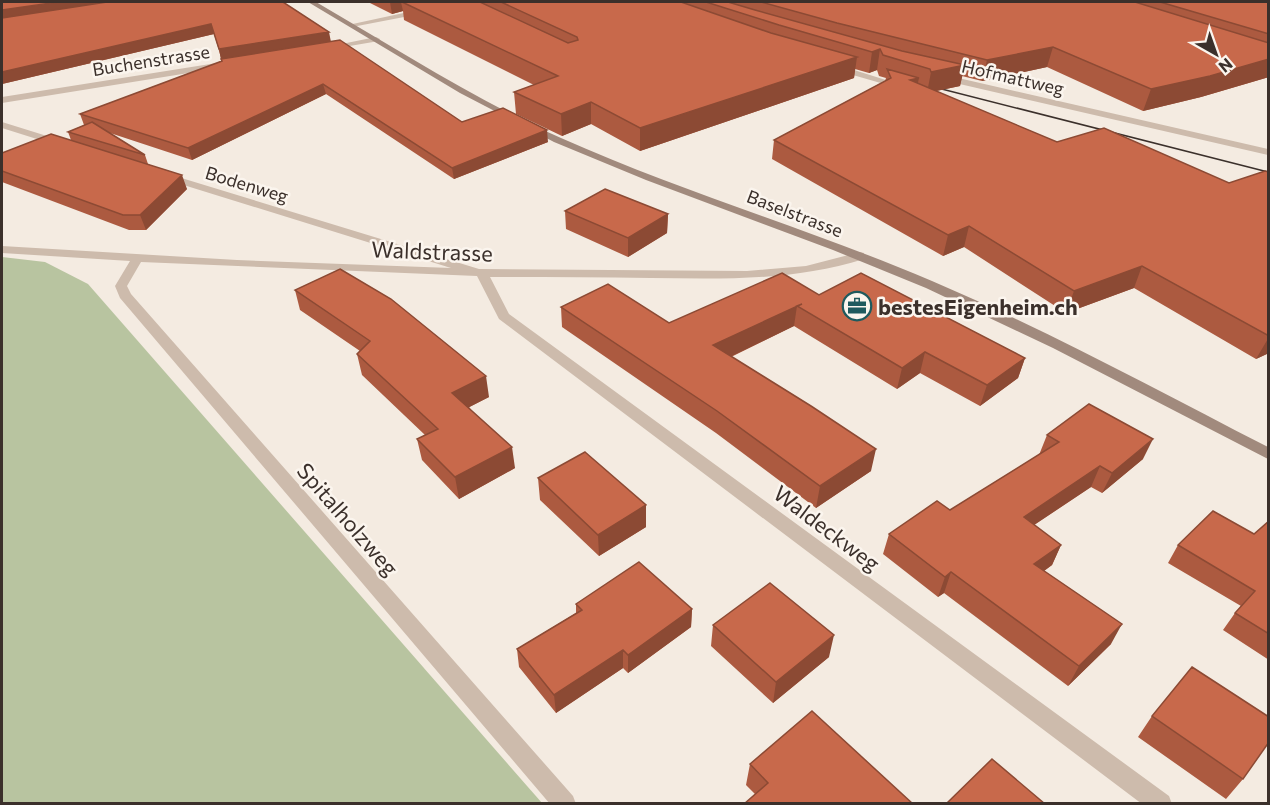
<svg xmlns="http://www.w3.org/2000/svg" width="1270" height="805" viewBox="0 0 1270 805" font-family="Commissioner,sans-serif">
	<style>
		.green { fill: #b8c4a0 }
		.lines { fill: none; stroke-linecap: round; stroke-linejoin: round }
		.street { fill: #cdbbac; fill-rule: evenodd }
		.secondary { fill: #a18a7d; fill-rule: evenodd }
		.tram { stroke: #3b302b; stroke-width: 1.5 }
		.wall { fill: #ac5a40 }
		.shaded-wall { fill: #8c4a34 }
		.building { fill: #c8694b; stroke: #8c4a34; stroke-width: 1.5 }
		.labels { text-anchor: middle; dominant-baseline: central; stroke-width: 5; stroke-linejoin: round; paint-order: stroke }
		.far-street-label { font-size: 18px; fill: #3b302b; stroke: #fbf5ee }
		.street-label { font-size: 22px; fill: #3b302b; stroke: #fbf5ee }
		.poi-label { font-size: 22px; font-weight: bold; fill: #3b302b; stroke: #fbf5ee; text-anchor: start }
	</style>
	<rect width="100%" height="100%" fill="#f4ebe1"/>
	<path class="green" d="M2 257 45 262 88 284 542 803H2Z"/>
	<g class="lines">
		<path class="street" d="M422 9 425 13 352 27 348 25Z
			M376 37 380 39 379 41 326 50 322 48Z
			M223 62 227 65 226 67 2 103V97Z
			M832 65H838L905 86 898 88 832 69Z
			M941 74 1268 149V155L938 79 937 77Z
			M2 122 63 141 64 143 59 146 2 128Z
			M165 173 479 269 747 271 806 266 860 252 864 253V259C794 281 724 279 651 278 597 277 543 277 490 277L509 314 1169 796 1172 804H1142L499 319 477 276 141 262 127 286 131 294 573 796 576 804H550L120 298 115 286 130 261 2 253V246L237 260 451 268 161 178V174Z"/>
		<path class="secondary" d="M308 2H316C397 49 476 100 561 138 682 192 810 229 932 281 1047 330 1157 390 1268 447V459L1053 348 926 288 833 250 646 180 554 142 460 93Z"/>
		<path class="tram" d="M926 85 1268 172"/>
	</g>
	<path class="wall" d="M2 2 331 41 462 122 548 142 454 179 326 94 192 160 110 133 145 155 148 164 187 189 146 230H129L2 182V153L71 140 68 132 84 125 80 114 222 61 214 34 2 84Z
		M368 2H1269V77L1201 97 1143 111 1047 67 982 81 962 76 960 86 936 91 1057 142 1229 183 1269 172V353L1256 359 1134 288 1066 313 964 247 943 256 772 159 774 140 885 81 886 78 879 76 877 70 869 73 855 69 854 78 640 151 591 124 562 136 516 114 514 92 534 85 404 20 403 11 392 14Z
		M565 211 668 214 667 233 628 257 566 229Z
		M295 290 489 397 469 407 515 468 459 499 422 460 417 439 425 435 362 375 357 354 360 351 300 310Z
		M819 295 1025 358 1018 378 980 406 920 373 897 389 794 326 731 357 871 471 816 508 716 433 562 327 561 307 669 323Z
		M1047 435 1143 459 1102 493 1091 487 1034 525 1061 545 1052 565 1044 571 1111 644 1068 686 944 593 938 597 883 554 889 534 950 510 1039 455Z
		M538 478 646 505V527L599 556 540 500Z
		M1269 521V660L1223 630 1235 613 1241 606 1168 563 1178 545 1254 534Z
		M576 604 692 609 691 627 628 673 623 668 556 713 519 667 517 649 576 613Z
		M713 625 829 657 773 703 711 646Z
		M1152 716 1243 779 1226 799 1138 737Z
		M750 764 913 804 755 794 746 785Z"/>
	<path class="shaded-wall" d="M58 2H125L2 20V10Z
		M390 2H401L403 11 392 14Z
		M211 24 214 34 2 84V72Z
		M329 32 331 42 221 60 219 49Z
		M1053 47 1047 67 982 81 987 60Z
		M880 49 877 70 869 73 872 52Z
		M857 57 854 78 640 151V128Z
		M1269 59V77L1201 97 1143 111 1151 89Z
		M965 65 960 86 927 93 931 72Z
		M919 78 915 96 910 80Z
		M323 84 326 94 192 160 188 148Z
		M591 102V124L562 136 561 114Z
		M547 130 548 142 454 179 452 168Z
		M182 175 187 189 146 230 140 215Z
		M668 214 667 233 628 257V238Z
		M969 226 964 247 943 256 948 235Z
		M1142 266 1134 288 1066 313 1074 291Z
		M802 304 797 306 794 326 711 366 713 345Z
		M1269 337V353L1256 359Z
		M925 352 920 373 897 389 902 368Z
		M1025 358 1018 378 980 406 987 385Z
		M486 376 489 397 456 414 452 393Z
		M1153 439 1143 459 1102 493 1112 473Z
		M512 447 515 468 459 499 455 477Z
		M876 449 871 471 816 508 820 486Z
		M1100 466 1091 487 1016 537 1024 517Z
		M646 505V527L599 556 598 535Z
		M1061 545 1052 565 1026 584 1034 564Z
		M951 572 944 593 938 597 945 577Z
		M692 609 691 627 628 673V655Z
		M1122 624 1111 644 1068 686 1079 666Z
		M834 635 829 657 773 703 776 682Z
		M623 650V668L556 713 554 695Z"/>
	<path class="building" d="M2 2H58L2 10Z
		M107 2H283L329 32 219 49 211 24 2 72V18Z
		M402 2H480L568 43 578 40 577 37 501 2H681L771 33 857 57 640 128 591 102 561 114 514 92 558 76Z
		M706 2H728L755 10 902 51 965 65 931 72 930 69 883 55 880 49 872 52 779 25Z
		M761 2H1135L1269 43V59L1210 76 1151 89 1053 47 987 60 837 23Z
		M1160 2H1269V34Z
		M340 40 462 122 503 108 547 130 452 168 323 84 188 148 80 114 222 61 221 59Z
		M887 69 919 78 910 80 1057 142 1104 128 1229 183 1265 171 1269 172V336L1142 266 1074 291 969 226 948 235 774 140 891 78Z
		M92 122 145 155 68 132Z
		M51 134 182 175 140 215H123L2 171V153Z
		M605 189 668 214 628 238 565 211Z
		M340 269 391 299 486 376 452 393 512 447 455 477 417 439 438 429 357 354 370 341 295 290Z
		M782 273 819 295 861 273 1025 358 987 385 925 352 902 368 797 306 802 304 713 345 811 406 876 449 820 486 717 411 561 307 608 284 669 323Z
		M1089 404 1153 439 1112 473 1100 466 1024 517 1061 545 1034 564 1122 624 1079 666 951 572 945 577 889 534 937 501 950 510 1059 442 1047 435Z
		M585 452 646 505 598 535 538 478Z
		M1213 511 1254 534 1269 521V634L1235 613 1255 591 1178 545Z
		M639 562 692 609 628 655 623 650 554 695 517 649 582 610 576 604Z
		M770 583 834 635 776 682 713 625Z
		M1192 667 1269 717V742L1243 779 1152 716Z
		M812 711 913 804H744L768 783 750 764Z
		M992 759 1045 804H946Z"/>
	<defs>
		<g id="office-ring" transform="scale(1.5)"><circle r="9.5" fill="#fbf5ee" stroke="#1f5a5e" stroke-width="1.5"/><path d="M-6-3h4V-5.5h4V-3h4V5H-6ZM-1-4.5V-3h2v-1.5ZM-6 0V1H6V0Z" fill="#1f5a5e"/></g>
	</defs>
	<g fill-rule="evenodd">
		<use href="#office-ring" x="857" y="306"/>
	</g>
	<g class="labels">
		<g class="far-street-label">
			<text transform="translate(151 60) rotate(-9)">Buchenstrasse</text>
			<text transform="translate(1013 77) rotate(13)">Hofmattweg</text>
			<text transform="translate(247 184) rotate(17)">Bodenweg</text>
			<text transform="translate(795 213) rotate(21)">Baselstrasse</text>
		</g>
		<g class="street-label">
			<text transform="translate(432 251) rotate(2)">Waldstrasse</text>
			<text transform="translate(348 519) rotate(49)">Spitalholzweg</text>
			<text transform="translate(827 528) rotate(37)">Waldeckweg</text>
		</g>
		<g class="poi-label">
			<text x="878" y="306">bestesEigenheim.ch</text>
		</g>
	</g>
	<rect width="1270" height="805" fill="none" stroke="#3b302b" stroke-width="6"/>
	<g transform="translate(1216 54) rotate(140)" stroke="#fbf5ee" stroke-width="4.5" paint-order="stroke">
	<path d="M0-4.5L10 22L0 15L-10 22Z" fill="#3b302b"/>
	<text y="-9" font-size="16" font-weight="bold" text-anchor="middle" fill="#3b302b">N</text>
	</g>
</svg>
